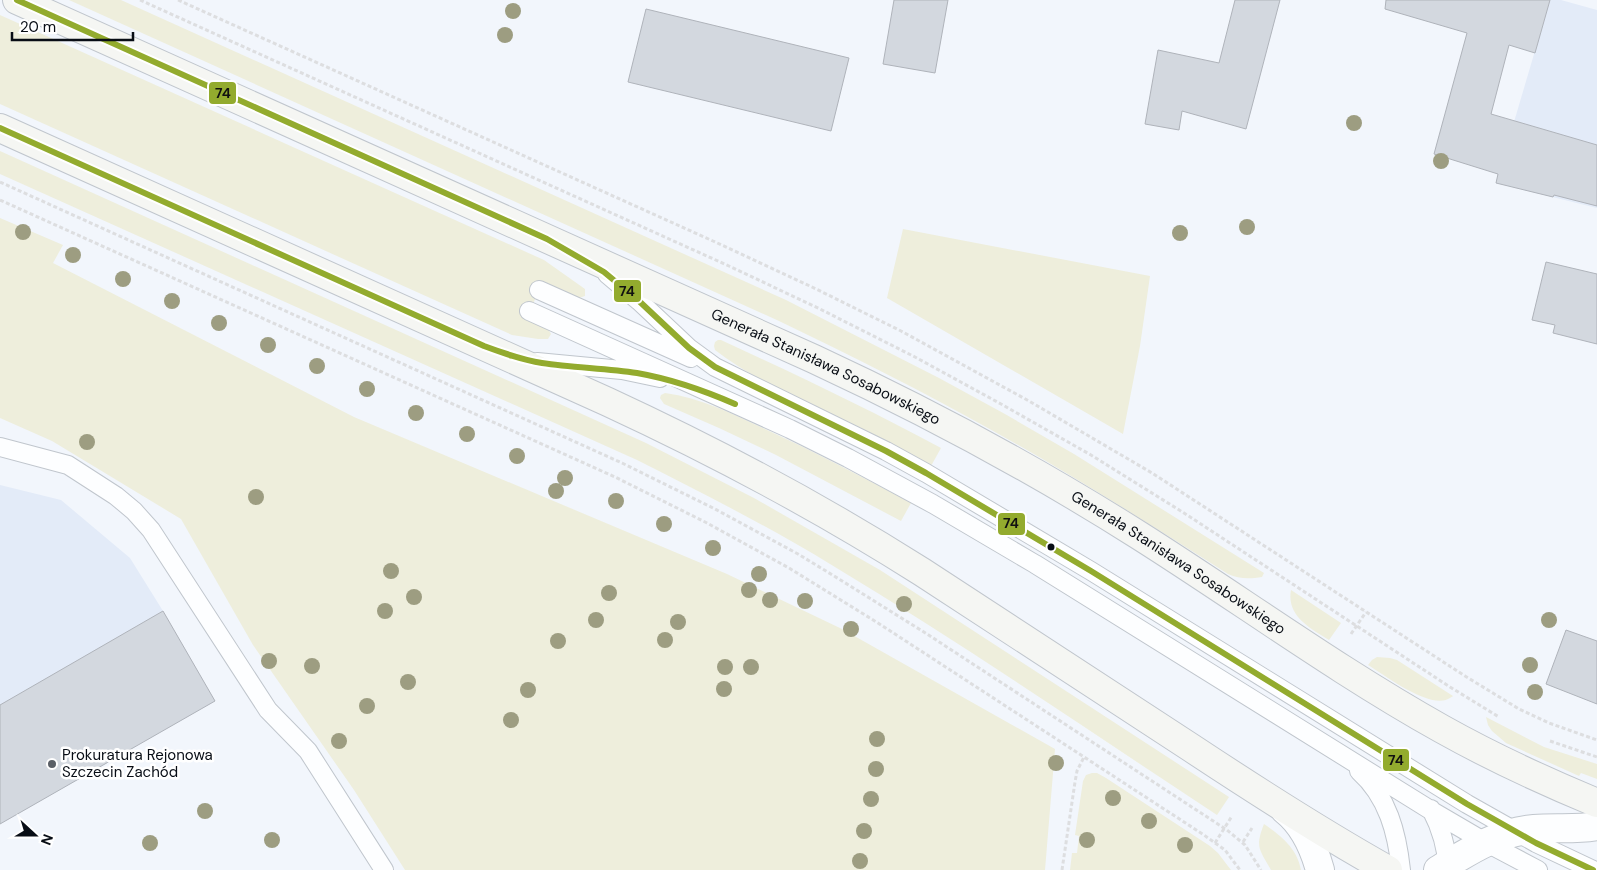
<svg xmlns="http://www.w3.org/2000/svg" width="1597" height="870" viewBox="0 0 1597 870" font-family="'DM Sans',sans-serif">
	<style>
		.built { fill: #e3ebf8 }
		.green { fill: #eeeedc }
		.building { fill: #d3d8df; stroke: #afb3ba }
		.lines { fill: none; stroke-linecap: round; stroke-linejoin: round }
		.service-casing { stroke: #c0c6cd; stroke-width: 20 }
		.tertiary-casing { stroke: #c0c6cd; stroke-width: 30 }
		.secondary-casing { stroke: #c0c6cd; stroke-width: 30 }
		.path { stroke: #dddee0; stroke-width: 3; stroke-dasharray: 4 2.5; stroke-linecap: butt }
		.service { stroke: #fdfeff; stroke-width: 18 }
		.tertiary { stroke: #fdfeff; stroke-width: 28 }
		.secondary { stroke: #f5f6f3; stroke-width: 28 }
		.bus-1-casing { stroke: #fff; stroke-width: 10 }
		.bus-1 { stroke: #93ab2e; stroke-width: 6 }
		.tree { fill: #9d9d81 }
		.bus-dot { fill: #080d15; stroke: #fff; stroke-width: 2 }
		.poi-dot { fill: #5a5f66; stroke: #fff; stroke-width: 2 }
		.labels { text-anchor: middle; dominant-baseline: central; stroke-width: 5; stroke-linejoin: round; paint-order: stroke }
		.street-label { font-size: 15px; fill: #080d15; stroke: #fff }
		.poi-label { font-size: 15px; fill: #080d15; stroke: #fff; text-anchor: start }
		.line-badge { stroke: #fff; stroke-width: 2 }
		.pale-badge-label { font-size: 14px; text-anchor: middle; font-weight: bold; fill: #111 }
	</style>
	<rect width="100%" height="100%" fill="#f2f6fc"/>
	<path class="built" d="M1550 0H1561L1597 10V208L1496 183Z
		M0 485 61 500 130 558 163 611 215 701 0 824Z"/>
	<path class="green" d="M69 0H121L786 300 939 378 1005 414 1074 454 1264 573 1262 577C1249 579 1239 579 1228 574 1151 525 1074 476 995 432 924 392 852 356 779 321Z
		M0 15 544 260 585 289V296L579 298 543 282 526 319 548 329 551 334 548 339H538L512 335 0 104Z
		M0 151 646 443 754 498 880 570 1229 797 1217 815C1089 731 962 643 830 564 768 526 702 493 637 460L0 174Z
		M0 218 63 245 53 263 354 417 727 574 842 629 1055 749 1045 870H405L354 790 253 645 181 519 52 441 0 418Z
		M903 229 1150 276 1140 346 1123 434 887 298Z
		M718 340H721C795 374 869 409 941 448L931 466C899 448 866 431 833 415 794 397 748 376 715 350L714 346 715 342Z
		M665 393C701 398 733 414 765 429 815 452 863 477 911 503L901 521 776 455 719 428 664 404 660 398 661 395Z
		M1291 590 1341 623 1329 640C1311 629 1286 616 1291 590Z
		M1377 657 1390 658 1397 660 1453 696C1452 697 1446 700 1446 700 1425 706 1386 676 1368 665L1372 660Z
		M1486 717 1544 747 1597 764V779L1581 773 1579 776 1506 743 1492 731 1488 725Z
		M1092 773H1097L1106 778 1210 846 1218 853 1231 870H1070L1072 853H1077L1079 836 1075 835 1083 781 1086 775Z
		M1264 824C1281 836 1297 848 1301 870H1271C1259 849 1255 847 1264 824Z"/>
	<path class="building" d="M894 0H948L935 73 883 64Z
		M1235 0H1280L1246 129 1182 111 1179 130 1145 124 1158 50 1219 63Z
		M1386 0H1550L1535 53 1509 45 1491 114 1597 145V206L1554 195 1553 197 1496 183 1498 174 1434 154 1467 33 1385 9Z
		M646 9 849 58 831 131 628 82Z
		M1546 262 1597 274V344L1553 333 1555 325 1532 320Z
		M163 611 215 701 0 824V705Z
		M1566 630 1597 641V704L1546 684Z"/>
	<g class="lines">
		<g class="service-casing">
			<path id="service" d="M607 274 639 301 689 348 715 367 886 451 926 473 1091 571 1467 804 1536 843 1593 870
				M539 290 691 358
				M529 311 790 429 848 458 933 504 1035 564 1432 811 1485 842 1538 870
				M537 362 622 370 660 378
				M0 447 68 465 116 496 134 511 151 530 268 710 308 751 384 870
				M1359 771C1388 797 1397 833 1401 870
				M1431 809C1441 828 1447 848 1448 870"/>
		</g>
		<g class="tertiary-casing">
			<path id="tertiary" d="M1285 810C1304 825 1314 848 1320 870
				M1438 870C1469 851 1498 832 1534 829 1555 827 1576 830 1597 826"/>
		</g>
		<g class="secondary-casing">
			<g id="secondary">
				<path id="s1" d="M17 0 814 359C926 411 1036 470 1140 536 1241 600 1338 671 1442 729 1492 757 1544 781 1597 803"/>
				<path d="M0 128 608 402C716 452 821 508 922 572 1011 630 1100 689 1190 747 1255 790 1320 832 1388 870"/>
			</g>
		</g>
		<path class="path" d="M140 0 729 266 820 309 915 357 1001 404 1091 455 1184 513 1450 687 1499 717
			M178 0 713 241 812 287 901 331 1029 401 1152 473 1465 676 1519 709 1549 723 1597 740
			M0 182 622 463 715 509 798 554 839 579 927 634 1227 830 1245 845 1261 870
			M0 200 615 477 707 523 789 568 878 623 1204 835 1225 850 1240 870
			M1351 634 1366 612
			M1550 741 1597 757
			M1243 842 1252 828
			M1215 843 1232 816
			M1062 870 1075 782 1077 771 1084 757"/>
		<use href="#service" class="service"/>
		<use href="#tertiary" class="tertiary"/>
		<use href="#secondary" class="secondary"/>
		<g class="bus-1-casing">
			<path id="bus-1" d="M17 0 547 239 604 272 639 301 689 348 715 367 886 451 926 473 1091 571 1467 804 1536 843 1593 870
				M0 128 484 346C503 353 522 360 542 363 574 368 606 368 637 373 671 379 703 390 735 404"/>
		</g>
		<use href="#bus-1" class="bus-1"/>
	</g>
	<g class="tree">
		<circle cx="513" cy="11" r="8"/>
		<circle cx="505" cy="35" r="8"/>
		<circle cx="1354" cy="123" r="8"/>
		<circle cx="1441" cy="161" r="8"/>
		<circle cx="1247" cy="227" r="8"/>
		<circle cx="23" cy="232" r="8"/>
		<circle cx="1180" cy="233" r="8"/>
		<circle cx="73" cy="255" r="8"/>
		<circle cx="123" cy="279" r="8"/>
		<circle cx="172" cy="301" r="8"/>
		<circle cx="219" cy="323" r="8"/>
		<circle cx="268" cy="345" r="8"/>
		<circle cx="317" cy="366" r="8"/>
		<circle cx="367" cy="389" r="8"/>
		<circle cx="416" cy="413" r="8"/>
		<circle cx="467" cy="434" r="8"/>
		<circle cx="87" cy="442" r="8"/>
		<circle cx="517" cy="456" r="8"/>
		<circle cx="565" cy="478" r="8"/>
		<circle cx="556" cy="491" r="8"/>
		<circle cx="256" cy="497" r="8"/>
		<circle cx="616" cy="501" r="8"/>
		<circle cx="664" cy="524" r="8"/>
		<circle cx="713" cy="548" r="8"/>
		<circle cx="391" cy="571" r="8"/>
		<circle cx="759" cy="574" r="8"/>
		<circle cx="749" cy="590" r="8"/>
		<circle cx="609" cy="593" r="8"/>
		<circle cx="414" cy="597" r="8"/>
		<circle cx="770" cy="600" r="8"/>
		<circle cx="805" cy="601" r="8"/>
		<circle cx="904" cy="604" r="8"/>
		<circle cx="385" cy="611" r="8"/>
		<circle cx="596" cy="620" r="8"/>
		<circle cx="1549" cy="620" r="8"/>
		<circle cx="678" cy="622" r="8"/>
		<circle cx="851" cy="629" r="8"/>
		<circle cx="665" cy="640" r="8"/>
		<circle cx="558" cy="641" r="8"/>
		<circle cx="269" cy="661" r="8"/>
		<circle cx="1530" cy="665" r="8"/>
		<circle cx="312" cy="666" r="8"/>
		<circle cx="725" cy="667" r="8"/>
		<circle cx="751" cy="667" r="8"/>
		<circle cx="408" cy="682" r="8"/>
		<circle cx="724" cy="689" r="8"/>
		<circle cx="528" cy="690" r="8"/>
		<circle cx="1535" cy="692" r="8"/>
		<circle cx="367" cy="706" r="8"/>
		<circle cx="511" cy="720" r="8"/>
		<circle cx="877" cy="739" r="8"/>
		<circle cx="339" cy="741" r="8"/>
		<circle cx="1056" cy="763" r="8"/>
		<circle cx="876" cy="769" r="8"/>
		<circle cx="1113" cy="798" r="8"/>
		<circle cx="871" cy="799" r="8"/>
		<circle cx="205" cy="811" r="8"/>
		<circle cx="1149" cy="821" r="8"/>
		<circle cx="864" cy="831" r="8"/>
		<circle cx="272" cy="840" r="8"/>
		<circle cx="1087" cy="840" r="8"/>
		<circle cx="150" cy="843" r="8"/>
		<circle cx="1185" cy="845" r="8"/>
		<circle cx="860" cy="861" r="8"/>
	</g>
	<circle class="bus-dot" cx="1051" cy="547" r="4.5"/>
	<circle class="poi-dot" cx="52" cy="764" r="5"/>
	<g class="labels">
		<g class="street-label">
			<text stroke="none"><textPath href="#s1" startOffset="888">Generała Stanisława Sosabowskiego</textPath></text>
			<text stroke="none"><textPath href="#s1" startOffset="1292">Generała Stanisława Sosabowskiego</textPath></text>
		</g>
		<g class="poi-label">
			<text x="62" y="755">Prokuratura Rejonowa<tspan x="62" dy="17">Szczecin Zachód</tspan></text>
		</g>
	</g>
	<g class="line-badge">
		<rect x="208" y="81" width="29" height="24" rx="5" fill="#93ab2e"/>
		<rect x="613" y="279" width="29" height="24" rx="5" fill="#93ab2e"/>
		<rect x="997" y="512" width="29" height="24" rx="5" fill="#93ab2e"/>
		<rect x="1382" y="748" width="28" height="24" rx="5" fill="#93ab2e"/>
	</g>
	<g class="pale-badge-label">
		<text x="223" y="98">74</text>
		<text x="627" y="296">74</text>
		<text x="1011" y="528">74</text>
		<text x="1396" y="765">74</text>
	</g>
	<g transform="translate(35 835) rotate(111)" stroke="#ffffff" stroke-width="4" paint-order="stroke">
	<path d="M0-4L9 19L0 12L-9 19Z" fill="#080d15"/>
	<text y="-8" font-size="14" font-weight="bold" text-anchor="middle" fill="#080d15">N</text>
	</g>
	<path d="M12 32v8h121v-8" fill="none" stroke="#080d15" stroke-width="2.5"/>
	<text x="20" y="32" font-size="15" fill="#080d15" stroke="#ffffff" stroke-width="4" paint-order="stroke">20 m</text>
</svg>
